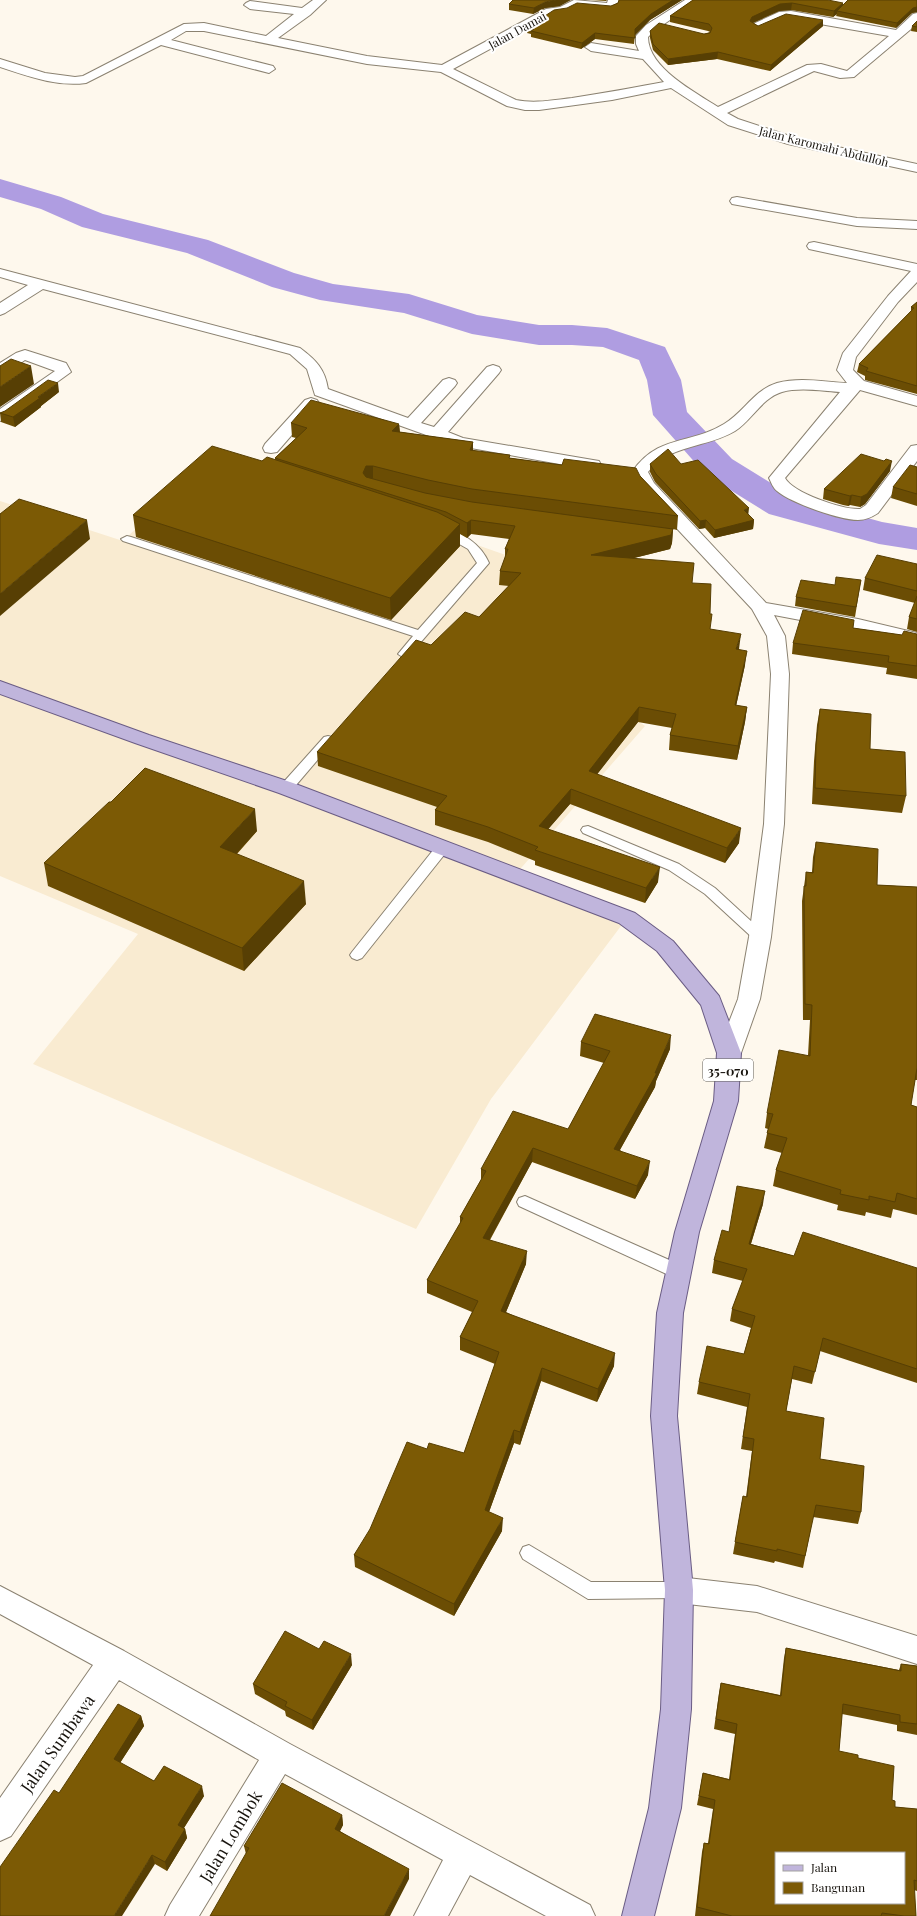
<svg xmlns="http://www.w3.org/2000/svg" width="917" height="1916" viewBox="0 0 917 1916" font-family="'Playfair Display',serif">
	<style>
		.built { fill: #f9ebd1 }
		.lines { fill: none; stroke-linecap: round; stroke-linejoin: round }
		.river { fill: #af9de1; fill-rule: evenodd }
		.service-casing { stroke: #8b8271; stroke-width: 2 }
		.minor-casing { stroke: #8b8271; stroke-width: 2 }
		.primary-casing { stroke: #6a5c84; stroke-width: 2 }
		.service { fill: #fff; fill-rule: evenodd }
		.minor { fill: #fff; fill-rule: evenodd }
		.primary { fill: #c0b5dc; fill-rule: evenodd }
		.wall { fill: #6b4d04 }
		.shaded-wall { fill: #573f04 }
		.building { fill: #7c5a05; stroke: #573f04; fill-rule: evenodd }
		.labels { text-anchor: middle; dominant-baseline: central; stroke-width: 4; stroke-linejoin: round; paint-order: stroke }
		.far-street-label { font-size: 12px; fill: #18140e; stroke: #fff }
		.shield { fill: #fff; stroke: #5d5a56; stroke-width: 1 }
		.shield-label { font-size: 13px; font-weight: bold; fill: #18140e }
		.near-street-label { font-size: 17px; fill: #18140e; stroke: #fff }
	</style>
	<rect width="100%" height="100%" fill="#fef8ed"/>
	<path class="built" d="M214 453 543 568 608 699 645 726 515 875 627 918 491 1099 416 1229 33 1064 138 934 0 876V501L123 541Z"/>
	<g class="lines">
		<path class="river" d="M0 179 61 197 103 214 208 240 294 273 333 284 409 294 477 315 539 325H572L607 328 665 347 681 380 687 412 732 459 795 498 882 522 917 528V550L879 544 769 514 706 475 653 415 647 380 639 360 603 347 572 345H539L472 334 404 313 320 300 272 287 187 253 82 227 41 209 0 197Z"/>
		<g class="service-casing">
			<path id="service" d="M442 527C462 532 481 544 489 563L408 657 404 658 398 654 413 636 123 541 121 539 127 536 131 537 418 630 477 563 468 549 438 532 436 530 438 528Z
				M328 736 332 737 334 740 332 743 291 791H281L280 788 281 785 324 737Z
				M588 826 679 864 715 888 765 934 767 937 765 940 760 942 755 940 705 894 669 870 583 833 581 830 583 827Z
				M443 843 448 844 450 847 448 850 362 958 357 960 352 958 350 955 352 952 438 844Z
				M525 1196 685 1267 687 1272 685 1277 679 1279 673 1277 519 1206 517 1202 519 1198Z
				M529 1545 591 1582H679L685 1584 688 1590 685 1596 679 1598 588 1599 523 1559 520 1553 523 1547Z"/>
		</g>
		<g class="minor-casing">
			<path id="minor" d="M313 0H326L310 15 278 38 367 56 442 65 546 9 560 7 574 0 607 3 608 0H620L616 8 610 11 576 8 567 13 553 15 453 69 516 100C535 104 553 100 572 98 603 93 633 88 664 82L643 59 591 51 585 47 591 43 639 51 636 44V36L646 25 685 0H699L654 31 648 37C648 68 695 92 718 107L807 65 821 64 847 71 889 36 791 19H785L757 31 751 27 753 24 779 12 791 11 896 30 913 14 917 13V24L854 77 840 78 814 71 727 113 738 119 796 138 917 164V172L788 144 728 125 671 88 612 100 539 110H525L507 106 441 72 367 64 204 31H186L171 40 273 66 275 69 269 73 161 45 86 83C56 87 28 76 0 67V59L45 73 75 77 83 76 184 24 204 23 266 36 294 14 250 9 244 5 246 3 250 1 302 8Z
				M737 197 857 218 917 221V229L857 226 732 204 730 201 732 198Z
				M814 242 917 264V282L898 302 856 357 853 370 864 381 917 396V406L860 390 785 478C793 493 843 510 860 509L866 505 911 446 917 445V461L878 513C872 517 866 520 858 520 840 520 791 503 777 491 773 488 771 482 769 478L840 392C822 391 800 387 782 392 762 398 752 420 735 431 707 448 670 444 648 472L654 483 766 603 858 619 917 633V645L858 631 774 615 785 636 789 674 784 824 771 937 760 999 741 1053 737 1059 729 1062 721 1059 717 1053 738 999 749 937 764 824 771 674 767 636 752 609 640 489 632 472C658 434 690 445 724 424 744 412 754 390 777 383 800 377 824 382 847 383L837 370 843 353 888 296 911 271 809 249 807 246 809 243Z
				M0 269 300 348C316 360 325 369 328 389L408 418 443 380 449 378 455 380 457 383 455 386 421 423 434 427 487 367 493 365 499 367 501 370 499 373 448 432 463 438 593 460 599 461 601 465 599 469 593 470 454 445 315 395 307 369 290 354 43 289 5 313 0 315V303L28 285 0 277Z
				M25 350 66 363 71 372 6 419 0 421V409L55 371 25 360 6 373 0 375V363L16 353Z
				M311 398 317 400 319 403 317 406 277 452 271 453 265 452 263 448 265 444 305 400Z
				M679 1577 757 1586 917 1636V1664L757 1612 679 1603 669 1599 665 1590 669 1581Z
				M0 1586 124 1651 290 1744 590 1905 595 1916H546L470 1875 448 1916H414L443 1860 285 1774 199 1916H165L170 1905 259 1760 119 1680 11 1836 0 1841V1798L93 1665 0 1614Z"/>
		</g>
		<g class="primary-casing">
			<path id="primary" d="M0 681 149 735 293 783 635 913 673 941 719 996 741 1053 738 1101 699 1232 683 1313 677 1416 693 1590 691 1709 681 1808 654 1916H622L649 1808 661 1709 665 1590 651 1416 657 1313 675 1232 714 1101 717 1053 701 1005 657 951 619 923 279 793 135 743 0 694Z"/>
		</g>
		<use href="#service" class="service"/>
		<use href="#minor" class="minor"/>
		<use href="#primary" class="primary"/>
	</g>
	<path class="wall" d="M591 0H607L606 1Z
		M619 0H682L650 20 635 35 634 44 595 39 581 49 531 37V34L527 33 528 27 611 6 618 3Z
		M693 0 843 3V5L917 0V12L912 13 896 28 836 16 837 14 833 17 791 10 779 11 753 23 758 26H823L770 71 717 59 668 65 653 50 650 38V31L704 34 710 32 708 31 670 22V16Z
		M509 4 560 6 545 8 533 14 509 10Z
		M917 21V32L911 31 912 26Z
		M917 302V394L865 380V376L857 372 859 364 911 311V307Z
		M59 392 41 406V407L15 427 1 422 0 413Z
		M291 423 399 424 400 432 473 442V451L510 458 640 476 678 516 677 530 673 529 672 543 670 549 634 558 692 583 710 614V629L739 649 745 665 736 706 747 707 745 722 737 760 669 750 670 735 672 728 638 722 597 774 739 843 725 863 570 804 548 829 658 882 645 903 535 865V861L488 842 435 825V810L437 807 318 766 317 752 431 645 479 617 509 586 499 585 500 571 505 558V549L509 539 471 534 467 538 460 534V546L391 620 136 537 133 515 275 460V458L296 438 292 437Z
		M650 464H681L754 520 753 529 714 538 705 528 699 529 655 482 650 472Z
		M917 467V506L891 498 893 487Z
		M890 471 865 504 860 507 850 505 848 506 843 505 823 499 824 489Z
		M917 564V632L907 629 909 617 915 603 863 590 865 578Z
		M861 580 855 617 795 606 796 597 835 585Z
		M853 628 902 635 917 634V679L886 674 887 668 792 654 793 643Z
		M820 709 870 749 906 796 902 813 812 804 814 761 817 725Z
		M111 802 257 831 237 854 306 904 244 971 48 886 44 863Z
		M816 842 877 885 917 887V1080H915L911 1105 917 1107V1215L893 1209 891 1218 866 1212 865 1216 837 1210 838 1205 773 1186 776 1170 782 1153 764 1148 768 1129 765 1128 767 1113 808 1055 810 1020H803L802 901 806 872H812L813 857Z
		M581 1042 670 1049 656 1081 655 1087 620 1150 648 1175 635 1199 532 1162 490 1240 526 1264 506 1312 614 1366 597 1402 541 1381 520 1445 514 1443 489 1512 502 1531 454 1616 355 1567 354 1555 427 1449 464 1453 495 1364 460 1350V1337L472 1312 427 1293V1280L460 1224V1217L481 1180V1169L568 1129 604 1063 580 1056Z
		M763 1204 751 1244 794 1256 917 1268V1383L820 1351 812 1384 792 1379 786 1411 820 1459 861 1512 858 1524 813 1517 803 1568 775 1561 774 1563 733 1554 743 1496 746 1497 752 1451 741 1449 747 1407 697 1394 699 1382 744 1354 751 1328 730 1321 732 1309 743 1281 712 1273 714 1260 729 1232Z
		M786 1648 899 1670 901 1664 917 1666V1735L897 1731V1725L842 1714 839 1751 858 1758 892 1800 895 1807 917 1809V1891L914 1890 916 1916H695L702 1852 704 1843H708L713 1809 697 1805 703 1773 729 1779 735 1734 714 1729 719 1693 721 1683 780 1695 784 1658Z
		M352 1665 313 1730 286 1716 285 1711 255 1694 253 1684Z
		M141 1716 144 1726 120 1763 154 1781 204 1796 184 1828 185 1829 187 1838 167 1871 155 1864 59 1793Z
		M342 1815 343 1825 340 1831 409 1879 246 1854 244 1846Z"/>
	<path class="shaded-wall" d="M556 0H571L560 6 545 8 533 14 534 8 545 2Z
		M673 0H682L650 20 635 35V29L651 14Z
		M792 3 791 10 779 11 752 23 750 21 752 17 780 4Z
		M843 3 842 9 837 11V14L833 17 834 11Z
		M917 7V12L912 13 896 28 897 23 913 8Z
		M823 20V26L770 71 771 65Z
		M595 33V39L581 49 582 43Z
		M718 52 717 59 668 65V59Z
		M31 366 34 384 0 407V387Z
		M58 383 59 392 41 406V407L15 427 13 417 38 397Z
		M399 424 400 437 392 431Z
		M473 442V456L470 450Z
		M892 461 890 471 865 504 860 507 861 497Z
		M366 466H373V480L367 481 364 487 363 473Z
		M852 495 850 505 848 506 850 496Z
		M749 508 748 517 744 510Z
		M87 520 90 539 0 616V594Z
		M471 520V534L467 538V523Z
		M706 520 705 528 699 529 700 521Z
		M754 520 753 529 714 538 715 530Z
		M460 524V546L391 620 390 598Z
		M673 529 672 543 670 549 590 569 591 555Z
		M741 634 739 649 734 664 736 649Z
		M747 651 745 665 733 720 735 705Z
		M639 707 638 722 588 786 589 771Z
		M747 707 745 722 737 760 738 746Z
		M571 789 570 804 538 841 539 826Z
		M255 809 257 831 222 869 220 847Z
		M741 828 739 843 725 863 727 848Z
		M660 867 658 882 645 903 646 888Z
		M304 881 306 904 244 971 242 948Z
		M671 1035 670 1049 656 1081 655 1087 613 1162 614 1149 655 1073Z
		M533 1148 532 1162 483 1251V1238Z
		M650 1161 648 1175 635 1199 637 1186Z
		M765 1191 763 1204 747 1256 749 1244Z
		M527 1251 526 1264 501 1324V1311Z
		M615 1353 614 1366 597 1402 598 1389Z
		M542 1368 541 1381 520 1445V1432Z
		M514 1430V1443L485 1523V1510Z
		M503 1518 502 1531 454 1616V1604Z
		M351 1654 352 1665 313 1730 312 1720Z
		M141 1716 144 1726 116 1769 114 1759Z
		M202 1786 204 1796 180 1834 178 1825Z
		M342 1815 343 1825 336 1838 335 1829Z
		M185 1829 187 1838 167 1871 165 1862Z
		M152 1855 155 1864 122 1916H114Z
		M409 1869V1879L390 1916H384Z"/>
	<path class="building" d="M513 0H556L545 2 534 8 509 4Z
		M619 0H673L651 14 635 29V38L595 33 582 43 531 31 534 29 528 27 554 10 567 8 577 3 611 6 618 3Z
		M693 0H828L843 3 834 11 792 3 780 4 752 17 750 21 758 26 786 14 823 20 771 65 718 52 668 59 653 44 650 31 659 23 704 34 710 33 712 28 709 24 670 16Z
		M848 0H917V7L913 8 897 23 837 11Z
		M917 21V27L912 26Z
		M917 302V386L866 371 868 368 859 364 914 308 911 307Z
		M11 359 31 366 0 387V366Z
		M48 380 58 383 38 397 40 398 13 417 0 413 5 411Z
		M311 400 399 424 392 431 473 442 470 450 510 455 509 458 562 465 564 459 636 468 640 476 678 516 472 489 428 480 373 466H366L363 473 366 477 425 493 472 502 673 529 671 535 591 555 694 563 692 583 711 584 710 614H712L710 629 741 634 736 649 747 651 735 705 747 707 738 746 670 735 676 714 639 707 589 771 741 828 727 848 571 789 539 826 660 867 646 888 535 850 538 847 488 827 435 810 447 796 317 752 416 640 431 645 465 612 479 617 521 573 500 571 508 549H505L515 526 471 520 467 523 446 512 275 458 307 428 291 423Z
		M212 446 262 461 267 457 437 512 460 524 390 598 133 515Z
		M668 449 681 464 698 460 749 508 744 510 754 520 715 530 706 520 700 521 656 474 650 464Z
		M861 454 884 461 886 459 892 461 867 494 861 497 852 495 850 496 824 489Z
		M910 465 917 467V494L893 487Z
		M19 499 87 520 0 594V514Z
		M877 555 917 564V591L865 578Z
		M836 577 861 580 856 607 796 597 801 580 835 585Z
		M917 596V619L909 617Z
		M803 610 854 620 853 628 902 635 904 631 917 634V666L888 662 889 656 793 643Z
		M820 709 871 714 870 749 905 752 906 796 815 788 816 745Z
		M145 768 255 809 220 847 304 881 242 948 44 863 109 802H111Z
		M816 842 878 849 877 885 917 887V1068L911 1105 917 1107V1199L897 1193 895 1202 869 1196V1200L840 1194 841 1190 776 1170 787 1138 767 1133 773 1114 767 1113 779 1050 810 1056 812 1005 805 1004 804 886H806V872L813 873Z
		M595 1014 671 1035 655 1073H657L614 1149 650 1161 637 1186 533 1148 483 1238 527 1251 501 1311 615 1353 598 1389 542 1368 520 1432 514 1430 485 1510 503 1518 454 1604 354 1555 370 1529 407 1442 427 1449 429 1443 464 1453 499 1352 460 1337 478 1301 427 1280 463 1218 460 1217 486 1171 481 1169 513 1111 568 1129 610 1051 581 1042Z
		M737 1186 765 1191 749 1244 794 1256 803 1232 917 1268V1369L823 1338 815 1372 794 1366 786 1411 824 1418 820 1459 864 1466 861 1512 816 1505 805 1556 777 1549V1551L735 1542 743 1496 747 1497 754 1439 743 1437 750 1394 699 1382 707 1346 744 1354 755 1316 732 1309 747 1269 714 1260 722 1230 729 1232Z
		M285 1631 319 1649 324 1641 351 1654 312 1720 285 1706 287 1702 253 1684Z
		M786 1648 901 1671V1664L917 1666V1724L900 1722V1715L843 1704 839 1751 858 1755V1758L894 1766 892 1800 895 1801V1807L917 1809V1881L914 1880 916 1916H904L882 1913 881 1916H732L697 1907 704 1843 709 1844 715 1800 699 1796 703 1773 730 1780 737 1724 716 1719 721 1683 781 1696ZM776 1853H904V1903H776Z
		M118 1704 141 1716 114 1759 154 1781 164 1766 202 1786 178 1825 185 1829 165 1862 152 1855 114 1916H0V1867L54 1790 59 1793Z
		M282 1783 342 1815 335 1829 409 1869 384 1916H210L249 1848 244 1846Z"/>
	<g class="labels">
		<g class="far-street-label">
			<text transform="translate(517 30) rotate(-29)">Jalan Damai</text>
			<text transform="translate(824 146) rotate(14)">Jalan Karomahi Abdulloh</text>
		</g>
		<rect class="shield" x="703" y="1059" width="50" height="22" rx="3"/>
		<g class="shield-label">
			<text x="728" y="1070">35-070</text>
		</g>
		<g class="near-street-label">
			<text transform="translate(57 1743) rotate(-55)">Jalan Sumbawa</text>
			<text transform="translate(230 1836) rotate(-59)">Jalan Lombok</text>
		</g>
	</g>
	<rect x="775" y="1852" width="130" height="52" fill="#ffffff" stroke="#a3a19f"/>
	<rect x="783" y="1865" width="20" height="6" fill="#c0b5dc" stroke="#a3a19f"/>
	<text x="811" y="1872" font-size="12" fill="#18140e">Jalan</text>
	<rect x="783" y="1882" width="20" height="12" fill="#7c5a05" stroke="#a3a19f"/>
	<text x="811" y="1892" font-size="12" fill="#18140e">Bangunan</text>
</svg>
